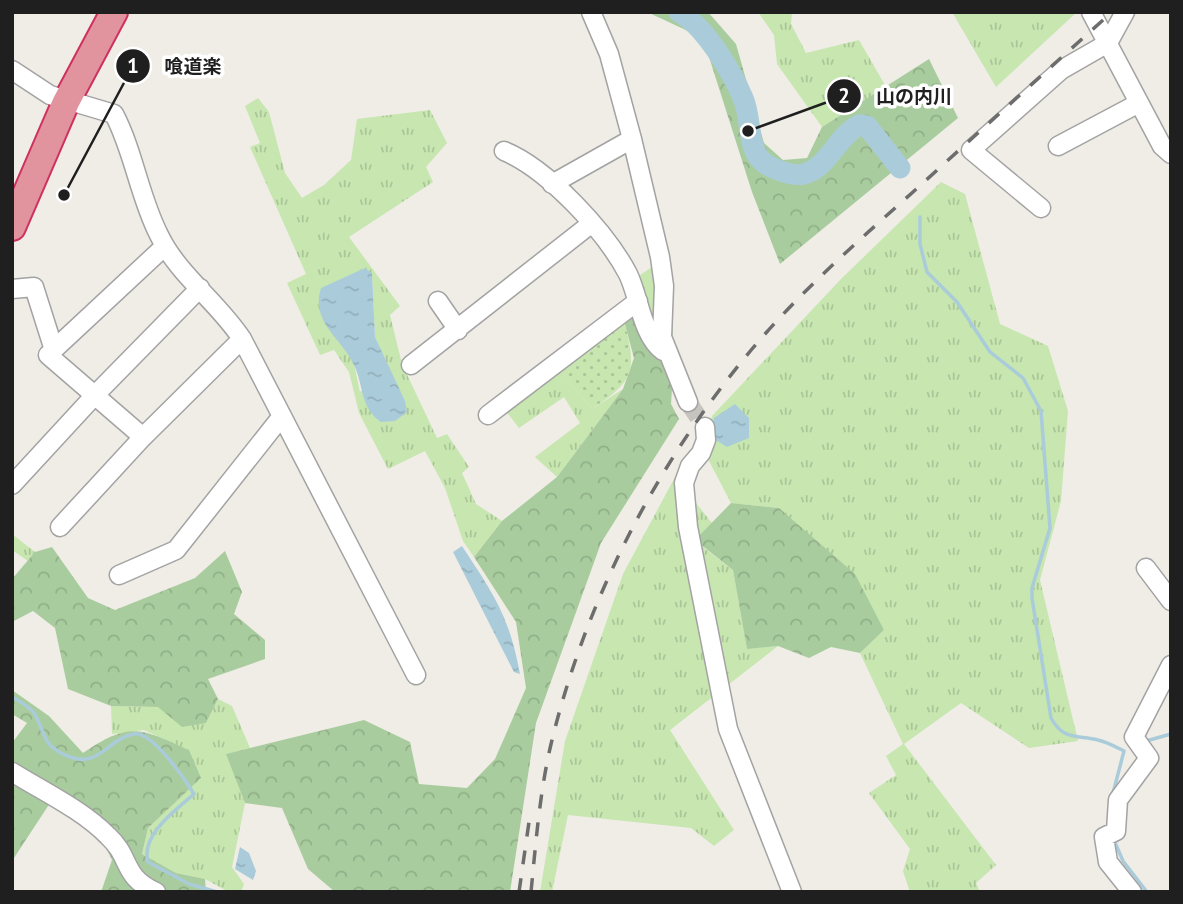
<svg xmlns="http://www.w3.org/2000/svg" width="1183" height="904" viewBox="0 0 1183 904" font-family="'PT Sans','Noto Sans JP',sans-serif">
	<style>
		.grass { fill: url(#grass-tufts); fill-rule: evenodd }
		.forest { fill: url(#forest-crowns) }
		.garden { fill: url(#garden-dots) }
		.water { fill: url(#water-ripples) }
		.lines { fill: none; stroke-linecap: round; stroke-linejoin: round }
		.stream { stroke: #aaccda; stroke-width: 3.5 }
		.river { stroke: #aaccda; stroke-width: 21 }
		.minor-tunnel { stroke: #c5c4be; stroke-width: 18; stroke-dasharray: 18 9; stroke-linecap: butt }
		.minor-casing { stroke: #a3a3a3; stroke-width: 21 }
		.highway-casing { stroke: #cf315f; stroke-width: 30 }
		.minor { stroke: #fff; stroke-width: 18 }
		.highway { stroke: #e1939e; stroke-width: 26 }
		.rail { stroke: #6d6d6d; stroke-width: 3.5; stroke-dasharray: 14 14; stroke-linecap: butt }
		.leader { fill: none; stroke: #1f1f1f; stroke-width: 2.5 }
		.callout-dot { fill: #1f1f1f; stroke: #fff; stroke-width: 2.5 }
		.mark-label { font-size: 21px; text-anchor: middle; font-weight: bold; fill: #fff }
		.callout-label { font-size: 19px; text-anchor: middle; font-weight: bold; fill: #1f1f1f; stroke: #fff; stroke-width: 7; stroke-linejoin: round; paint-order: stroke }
	</style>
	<defs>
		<pattern id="grass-tufts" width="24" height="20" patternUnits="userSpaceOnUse" patternTransform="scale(1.75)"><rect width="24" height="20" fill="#c7e6b0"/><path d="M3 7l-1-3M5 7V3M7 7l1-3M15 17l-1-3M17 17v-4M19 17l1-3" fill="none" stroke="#aac597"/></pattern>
		<pattern id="forest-crowns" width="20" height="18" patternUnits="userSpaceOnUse" patternTransform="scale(1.75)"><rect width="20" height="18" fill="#a9cc9e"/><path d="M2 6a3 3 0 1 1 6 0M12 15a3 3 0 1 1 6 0" fill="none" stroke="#91af88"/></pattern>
		<pattern id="garden-dots" width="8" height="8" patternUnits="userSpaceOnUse" patternTransform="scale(1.75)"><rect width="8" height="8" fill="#c7e6b0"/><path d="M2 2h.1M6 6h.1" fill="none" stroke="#aac597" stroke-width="1.8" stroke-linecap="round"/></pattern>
		<pattern id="water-ripples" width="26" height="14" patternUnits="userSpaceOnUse" patternTransform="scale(1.75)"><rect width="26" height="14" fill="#aaccda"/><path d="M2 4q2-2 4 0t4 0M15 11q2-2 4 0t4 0" fill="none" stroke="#92afbb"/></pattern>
	</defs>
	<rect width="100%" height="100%" fill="#efede6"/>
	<path class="grass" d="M758 12H792L791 24 806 53 859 40 886 87 822 127 777 64 774 35Z
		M952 12H1077L996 87Z
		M258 98 269 112 285 173 302 198 324 185 351 160 357 119 430 110 447 143 426 167 433 182 349 237 400 306 390 315 402 364 437 438 447 434 469 467 462 473 476 504 502 521 474 557 463 541 445 488 425 451 388 469 359 413 349 372 334 350 320 355 287 283 306 274 250 147 260 143 245 106ZM372 274 375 337 386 366 360 392 354 364Z
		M941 182 965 194 1000 324 1048 346 1068 411 1061 501 1040 580 1078 741 1029 748 961 703 904 744 996 865 976 883 980 892H910L903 871 910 849 869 793 896 775 886 756 903 744 860 653 884 630 779 508 731 503 708 459 712 416 841 279Z
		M656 264 673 308V374L657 356 636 278Z
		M559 369 592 409 623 389 557 477 535 457 580 423 564 397 519 428 505 410Z
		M675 477 712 523 695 541 733 570 747 648 778 646 670 730 734 830 714 846 691 828 568 815 552 892H540L565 741 623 574Z
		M12 534 35 552 28 561 12 550Z
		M218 699 232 706 250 748 227 754 245 803 232 867 244 884 241 892H229L205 879 176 873 142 854 148 828 200 778 188 750 144 730 112 734 111 706 158 707 206 723Z"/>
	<path class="forest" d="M647 12H708L736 44 764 143 783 160 807 158 822 127 929 59 958 118 780 264 752 192 703 38Z
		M638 310 656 356 673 374 671 404 679 419 601 543 536 723 510 892H335L308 869 282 808 245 803 226 754 364 720 410 742 419 784 467 788 495 759 526 688 516 622 474 557 502 521 557 477 623 389 634 358 624 321Z
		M731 503 779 508 855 574 884 630 860 653 831 647 809 658 778 646 747 649 733 570 695 540Z
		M52 547 88 598 115 610 195 578 225 551 242 592 234 614 265 640V659L208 679 218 699 206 723 182 727 158 707 111 706 68 689 55 628 33 611 12 622V579L35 552Z
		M12 690 49 716 83 753C130 721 140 728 189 750L201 778 148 828 142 854 176 873 205 879 206 892H101L112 860 98 832 50 803 12 861V743L27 723 12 714Z"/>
	<path class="garden" d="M624 321C637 371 635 380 592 409L559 369Z"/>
	<path class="water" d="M365 268 372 273 375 337 405 401 407 412 395 421 381 422C360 408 364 386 354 365 343 339 310 323 321 288Z
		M735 404 749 418V438L727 447 714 439V418Z
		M462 546C494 595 509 615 520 674L514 672 453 552Z
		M240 847 249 853 256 871 253 880 235 869Z"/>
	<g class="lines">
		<path class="stream" d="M920 217V244L927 272 957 302 990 352 1023 378 1041 411 1050 528 1032 588V598L1051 718C1063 740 1076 735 1098 740 1107 742 1116 747 1124 751
			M12 697C19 701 29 706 34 713 47 735 41 746 70 757 100 768 108 738 134 734 152 731 185 779 194 794 177 809 140 835 148 862L189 884 217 892
			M1146 741 1171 734
			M1113 793 1124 751
			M1113 838 1123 861 1147 892"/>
		<path class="river" d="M679 12C704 25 732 72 743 98 755 126 742 158 778 170 786 173 796 176 804 174 828 168 837 136 859 125L867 126 900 168"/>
		<path class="minor-tunnel" d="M688 402 705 427"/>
		<g class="minor-casing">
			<path id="minor" d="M591 12 609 54 632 139 660 257 664 286 662 337 688 402
				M1091 12 1162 146 1171 154
				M12 70 50 95 114 114C134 152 139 196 159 235 178 275 218 302 242 339L416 675
				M1058 146 1139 103
				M504 151C548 169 606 232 628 274 639 296 642 336 663 351
				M552 184 632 139
				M1041 208 971 150 1061 70 1108 43 1125 12
				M12 289 34 287 54 350
				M438 301 458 330
				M411 365 592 223
				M488 415 638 301
				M705 427 706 440 701 453 690 466 684 483 688 527 728 729 792 892
				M143 437 48 355 165 246
				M12 485 95 395 200 288
				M60 527 143 437 242 339
				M1146 568 1171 601
				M119 575 176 550 282 416
				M12 772C44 792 81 809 108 836 132 858 121 876 156 892
				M1132 892 1108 862 1104 837 1116 831 1118 800 1149 758 1134 737 1171 665"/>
		</g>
		<g class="highway-casing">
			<path id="highway" d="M12 227 66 102 114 12"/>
		</g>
		<use href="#minor" class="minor"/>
		<use href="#highway" class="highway"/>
		<path class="rail" d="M519 892 530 815
			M531 892C536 841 540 789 552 740 587 597 658 461 752 349 801 291 857 242 913 192 979 132 1045 72 1112 12"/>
	</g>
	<path class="leader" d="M64 195L133 66M748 131L844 96"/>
	<g class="callout-dot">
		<circle cx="64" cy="195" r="7"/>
		<circle cx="748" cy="131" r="7"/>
		<circle cx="133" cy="66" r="18"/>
		<circle cx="844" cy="96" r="18"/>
	</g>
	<g class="mark-label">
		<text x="133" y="73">1</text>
		<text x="844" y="103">2</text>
	</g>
	<g class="callout-label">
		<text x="193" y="73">喰道楽</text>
		<text x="914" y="103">山の内川</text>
	</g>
	<rect width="1183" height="904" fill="none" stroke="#1f1f1f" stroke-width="28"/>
</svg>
